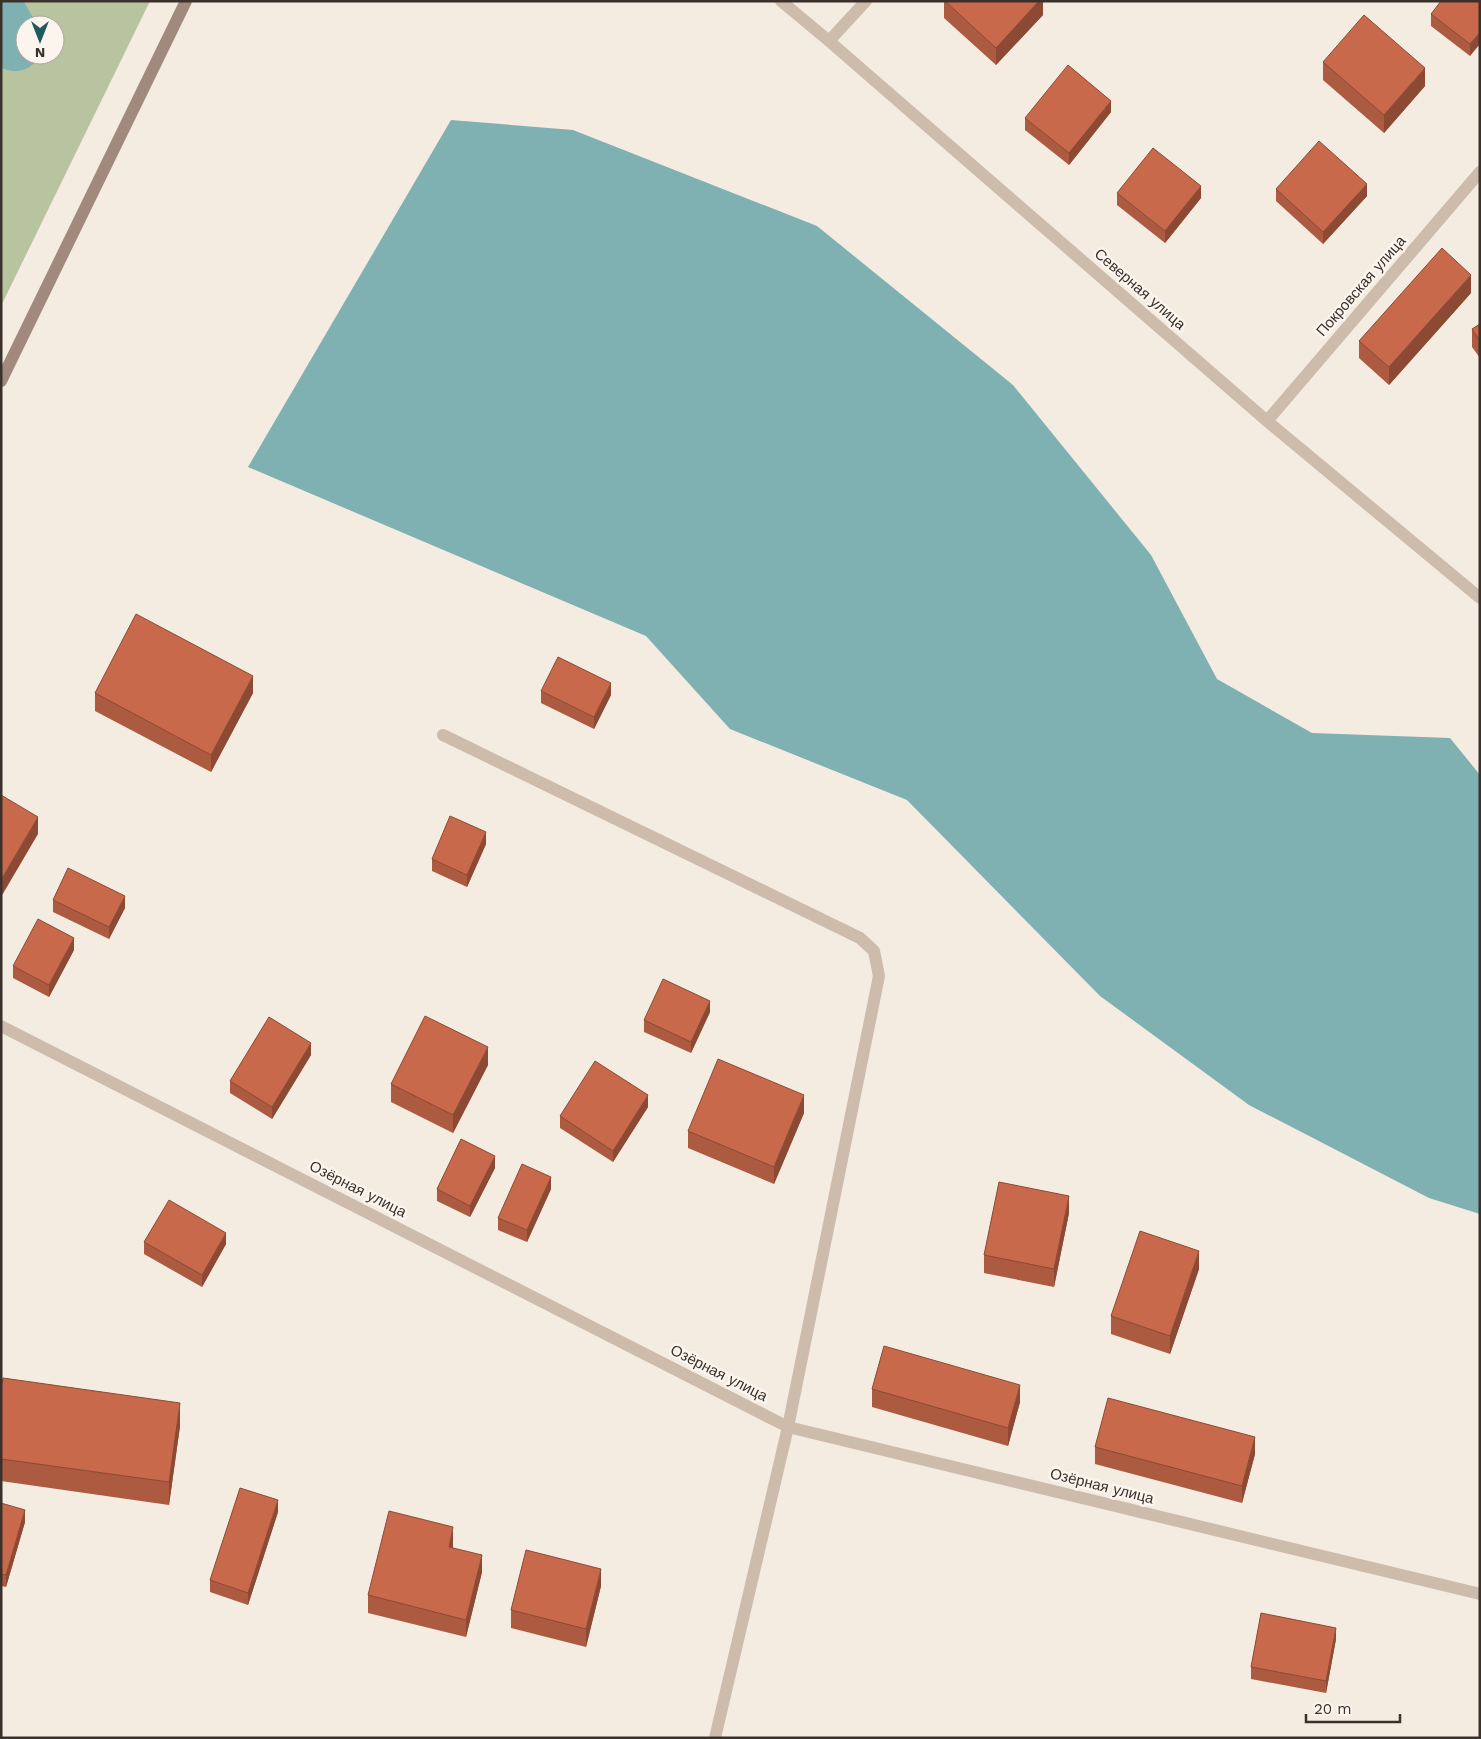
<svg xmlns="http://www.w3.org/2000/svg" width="1481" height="1739" viewBox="0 0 1481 1739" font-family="'Work Sans',sans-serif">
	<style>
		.green { fill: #b8c4a0; fill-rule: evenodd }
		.water { fill: #7fb0b2 }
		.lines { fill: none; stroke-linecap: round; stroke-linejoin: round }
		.river { stroke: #7fb0b2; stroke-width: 56 }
		.service { stroke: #cdbbac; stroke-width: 12 }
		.minor { stroke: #cdbbac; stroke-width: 12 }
		.secondary { stroke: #a18a7d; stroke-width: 12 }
		.wall { fill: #ac5a40 }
		.shaded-wall { fill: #8c4a34 }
		.building { fill: #c8694b; stroke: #8c4a34 }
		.labels { text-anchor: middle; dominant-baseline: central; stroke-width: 5; stroke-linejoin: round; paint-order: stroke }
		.street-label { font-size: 15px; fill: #3b302b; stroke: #fbf5ee }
	</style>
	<rect width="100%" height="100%" fill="#f4ebe1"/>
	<path class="green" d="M1 1H150L1 306ZM25 25H55V55H25Z"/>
	<path class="water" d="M451 120 573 130 817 226 1013 385 1151 555 1217 679 1312 733 1450 738 1480 775V1214L1429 1198 1249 1105 1100 996 907 800 730 729 646 636 248 467Z"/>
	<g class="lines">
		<path class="river" d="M1 18 15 43"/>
		<path class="service" d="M443 735 860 938 874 951 879 976 788 1427 715 1738"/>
		<path class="minor" d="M781 1 829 41 1267 421 1480 598
			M829 41 866 1
			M1267 421 1480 172
			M1 1026 788 1427 1480 1594"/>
		<path class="secondary" d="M1 381 186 1"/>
	</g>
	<path class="wall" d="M944 1H1043V15L996 65 944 18Z
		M1480 1 1470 56 1431 26V14Z
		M1323 62 1425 86 1384 133 1323 80Z
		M1111 112 1069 165 1025 130V118Z
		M1276 189 1367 196 1323 244 1276 201Z
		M1117 193 1201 198 1165 243 1117 205Z
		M1471 293 1389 385 1359 358V341Z
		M1480 324V358L1472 347V329Z
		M541 691 611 695 594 729 541 703Z
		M95 693H253L211 772 95 711Z
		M486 844 467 887 432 871V859Z
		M53 900 125 908 109 939 53 912Z
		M74 950 49 997 13 978V966Z
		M710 1012 691 1053 644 1032V1020Z
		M311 1055 272 1119 230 1093V1081Z
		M488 1065 453 1133 391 1102V1084Z
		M648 1107 613 1162 560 1128V1116Z
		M804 1113 774 1184 688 1148V1131Z
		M495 1168 470 1217 437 1201V1189Z
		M551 1189 527 1242 498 1230V1218Z
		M1069 1213 1054 1287 984 1273V1255Z
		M144 1242 226 1244 202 1287 144 1254Z
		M1199 1269 1170 1354 1111 1334V1316Z
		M1 1388 180 1426 169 1505 1 1481Z
		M872 1389 1020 1402 1008 1446 872 1407Z
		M1095 1447 1255 1454 1242 1503 1095 1464Z
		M1 1503 25 1522 6 1587 1 1586Z
		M278 1512 248 1605 210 1592V1580Z
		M453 1545V1548L482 1572 466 1637 368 1613V1595Z
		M601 1586 586 1647 511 1628V1610Z
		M1336 1639 1326 1693 1251 1679V1667Z"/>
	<path class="shaded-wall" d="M1039 1H1043V15L996 65V48Z
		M1480 32V44L1470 56V44Z
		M1425 68V86L1384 133V115Z
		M1111 101V112L1069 165V153Z
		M1367 184V196L1323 244V232Z
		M1201 186V198L1165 243V231Z
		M1471 275V293L1389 385V367Z
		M253 676V693L211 772V755Z
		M611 683V695L594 729V717Z
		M38 817V834L1 897V880Z
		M486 832V844L467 887V875Z
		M125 896V908L109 939V927Z
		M74 938V950L49 997V985Z
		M710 1001V1012L691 1053V1042Z
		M311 1043V1055L272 1119V1107Z
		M488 1047V1065L453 1133V1115Z
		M648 1095V1107L613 1162V1151Z
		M804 1095V1113L774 1184V1167Z
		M495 1156V1168L470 1217V1206Z
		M551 1177V1189L527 1242V1230Z
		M1069 1196V1213L1054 1287V1269Z
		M226 1233V1244L202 1287V1275Z
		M1199 1251V1269L1170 1354V1336Z
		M1020 1385V1402L1008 1446V1428Z
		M180 1403V1426L169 1505V1482Z
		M1255 1437V1454L1242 1503V1486Z
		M278 1500V1512L248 1605V1593Z
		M25 1510V1522L6 1587V1575Z
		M453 1527V1545L449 1564V1547Z
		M482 1555V1572L466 1637V1620Z
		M601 1569V1586L586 1647V1629Z
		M1336 1628V1639L1326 1693V1681Z"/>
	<path class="building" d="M945 1H1039L996 48Z
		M1441 1H1480V32L1470 44 1431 14Z
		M1364 15 1425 68 1384 115 1323 62Z
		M1068 65 1111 101 1069 153 1025 118Z
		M1319 141 1367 184 1323 232 1276 189Z
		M1153 148 1201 186 1165 231 1117 193Z
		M1442 248 1471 275 1389 367 1359 341Z
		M1480 324V341L1472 329Z
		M136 614 253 676 211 755 95 693Z
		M558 657 611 683 594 717 541 691Z
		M1 795 38 817 1 880Z
		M450 816 486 832 467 875 432 859Z
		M68 868 125 896 109 927 53 900Z
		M38 919 74 938 49 985 13 966Z
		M663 979 710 1001 691 1042 644 1020Z
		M425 1016 488 1047 453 1115 391 1084Z
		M269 1017 311 1043 272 1107 230 1081Z
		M718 1059 804 1095 774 1167 688 1131Z
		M595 1061 648 1095 613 1151 560 1116Z
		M461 1139 495 1156 470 1206 437 1189Z
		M522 1164 551 1177 527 1230 498 1218Z
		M999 1182 1069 1196 1054 1269 984 1255Z
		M169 1200 226 1233 202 1275 144 1242Z
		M1140 1231 1199 1251 1170 1336 1111 1316Z
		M884 1346 1020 1385 1008 1428 872 1389Z
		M3 1378 180 1403 169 1482 1 1459V1388Z
		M1108 1398 1255 1437 1242 1486 1095 1447Z
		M240 1488 278 1500 248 1593 210 1580Z
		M1 1503 25 1510 6 1575 1 1574Z
		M389 1511 453 1527 449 1547 482 1555 466 1620 368 1595Z
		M526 1550 601 1569 586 1629 511 1610Z
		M1261 1613 1336 1628 1326 1681 1251 1667Z"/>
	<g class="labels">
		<g class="street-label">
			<text transform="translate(1361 286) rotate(-49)">Покровская улица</text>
			<text transform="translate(1140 289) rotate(41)">Северная улица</text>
			<text transform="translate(358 1189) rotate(27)">Озёрная улица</text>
			<text transform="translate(719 1373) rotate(27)">Озёрная улица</text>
			<text transform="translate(1102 1486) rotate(14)">Озёрная улица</text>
		</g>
	</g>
	<rect width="1481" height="1739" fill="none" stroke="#3b302b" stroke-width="5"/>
	<g transform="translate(40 40) rotate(180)"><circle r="24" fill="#fbf5ee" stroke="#aea6a0"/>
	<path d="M0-4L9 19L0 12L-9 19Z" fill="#1f5a5e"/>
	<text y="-8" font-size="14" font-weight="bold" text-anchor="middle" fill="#3b302b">N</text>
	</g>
	<path d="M1306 1714v8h94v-8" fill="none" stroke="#3b302b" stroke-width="2.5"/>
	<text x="1314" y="1714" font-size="15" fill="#3b302b" stroke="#fbf5ee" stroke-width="4" paint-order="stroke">20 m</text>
</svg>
